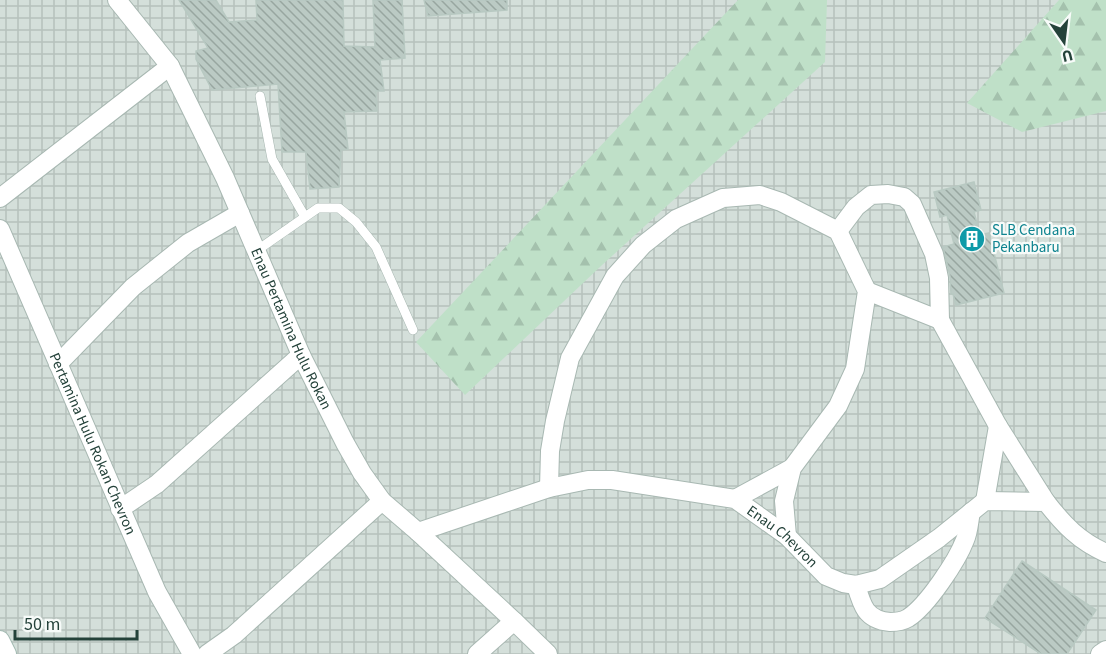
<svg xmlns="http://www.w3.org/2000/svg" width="1106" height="654" viewBox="0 0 1106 654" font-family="'Source Sans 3',sans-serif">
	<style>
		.industrial { fill: url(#industrial-grid) }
		.forest { fill: url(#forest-firs) }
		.building { fill: url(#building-back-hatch); stroke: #b8c9c2; stroke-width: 1.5 }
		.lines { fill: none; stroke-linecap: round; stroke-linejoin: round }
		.lane-casing { stroke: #a8b8b2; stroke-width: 10 }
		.street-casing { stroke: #a8b8b2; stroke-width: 20 }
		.secondary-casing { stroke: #a4bbb3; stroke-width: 20 }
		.lane { stroke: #fff; stroke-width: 9 }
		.street { stroke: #fff; stroke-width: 18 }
		.secondary { stroke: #fff; stroke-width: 18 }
		.labels { text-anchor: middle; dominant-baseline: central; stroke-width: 4.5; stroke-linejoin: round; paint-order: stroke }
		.culture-label { font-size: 15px; fill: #0d838f; stroke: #f7fbf9; text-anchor: start }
		.street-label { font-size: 15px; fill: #24423a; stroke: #f7fbf9 }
	</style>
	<defs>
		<pattern id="industrial-grid" width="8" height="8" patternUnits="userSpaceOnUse" patternTransform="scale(1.5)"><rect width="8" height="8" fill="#d4dfda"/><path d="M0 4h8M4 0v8" fill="none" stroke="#b6c1bc"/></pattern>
		<pattern id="forest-firs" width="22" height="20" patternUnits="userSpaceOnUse" patternTransform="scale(1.5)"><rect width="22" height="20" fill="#bfe0c8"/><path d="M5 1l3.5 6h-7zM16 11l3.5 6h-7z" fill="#a4c1ad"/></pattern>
		<pattern id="building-back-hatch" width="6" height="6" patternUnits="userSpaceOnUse" patternTransform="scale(1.5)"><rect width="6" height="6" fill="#bbcac4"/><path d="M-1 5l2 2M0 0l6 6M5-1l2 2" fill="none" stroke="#98a6a0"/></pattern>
	</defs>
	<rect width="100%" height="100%" fill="#e6efeb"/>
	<path class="industrial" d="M0 0H1106V654H0Z"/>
	<path class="forest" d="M738 0H827L825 62 601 266 465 395 416 342Z
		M1059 0H1106V111L1022 132 967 103Z"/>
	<path class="building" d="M179 0H216L229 22 257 20 256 0H343L344 46 375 47 373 0H402L405 58 380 60 384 91H376L377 111 344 112 348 149 341 150 339 187 310 189 306 152H282L278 84 212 90 196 59V51L208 48Z
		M424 0H507V10L428 16Z
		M974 182 981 210 974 212 980 235 989 233 1004 293 956 305 953 294H951L950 276 943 247 954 244 947 215 940 217 934 192Z
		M1022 561 1096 610 1067 654H1041L985 618Z"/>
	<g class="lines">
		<g class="lane-casing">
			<path id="lane" d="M260 96 272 159 305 217
				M256 251 318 208H339L356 222 376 247 413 330"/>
		</g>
		<g class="street-casing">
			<g id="street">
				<path id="s1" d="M117 0 170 66 225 178 301 355 345 443 362 473 382 501 418 532 514 621"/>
				<path d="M0 198 170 66"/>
				<path id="s2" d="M0 229 157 592 192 654"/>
				<path d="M838 231 856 207 871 195 888 194 904 197 912 204 934 254 939 278 940 320 998 426 1046 502"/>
				<path d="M867 291 940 320"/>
				<path d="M58 364 133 287 188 243 240 213"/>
				<path d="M549 488 550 451 555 421 570 358 615 276 643 245 676 219 723 198 760 195 781 202 838 231 867 291 855 369 838 406 792 468 784 501 787 536"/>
				<path d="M735 499 792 468"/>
				<path d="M985 501 998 426"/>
				<path d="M120 509 157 484 301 355"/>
				<path id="s3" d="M418 532 549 488 588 480H612L735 499 787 536 826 576 843 583 856 585 880 579 939 538 985 501 1046 502C1064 525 1079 541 1106 553"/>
				<path d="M856 585C862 606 866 620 890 622 896 622 903 621 908 618 927 606 957 561 965 540 969 531 969 521 971 512"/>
				<path d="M207 654 234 635 382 501"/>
				<path d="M477 654 514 621 548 654"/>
				<path d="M1100 654 1106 650"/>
			</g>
		</g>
		<g class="secondary-casing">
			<path id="secondary" d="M0 640 7 654"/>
		</g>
		<use href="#lane" class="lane"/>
		<use href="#street" class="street"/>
		<use href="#secondary" class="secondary"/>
	</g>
	<defs>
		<g id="building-disc" transform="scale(1.35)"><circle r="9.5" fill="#0f9aa8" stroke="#f7fbf9"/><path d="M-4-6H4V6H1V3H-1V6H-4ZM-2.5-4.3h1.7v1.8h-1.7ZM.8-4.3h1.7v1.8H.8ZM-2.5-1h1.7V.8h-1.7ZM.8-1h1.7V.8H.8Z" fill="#fff"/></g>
	</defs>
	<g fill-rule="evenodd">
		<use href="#building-disc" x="972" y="239"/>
	</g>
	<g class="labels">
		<g class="culture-label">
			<text x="992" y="230">SLB Cendana<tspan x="992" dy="17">Pekanbaru</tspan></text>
		</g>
		<g class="street-label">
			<text stroke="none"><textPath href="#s1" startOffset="374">Enau Pertamina Hulu Rokan</textPath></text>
			<text stroke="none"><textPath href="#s2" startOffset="234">Pertamina Hulu Rokan Chevron</textPath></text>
			<text stroke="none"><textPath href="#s3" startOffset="387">Enau Chevron</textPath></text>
		</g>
	</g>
	<g transform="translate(1064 42) rotate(166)" stroke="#f7fbf9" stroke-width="4.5" paint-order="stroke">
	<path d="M0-4.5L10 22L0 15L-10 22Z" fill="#24423a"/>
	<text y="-9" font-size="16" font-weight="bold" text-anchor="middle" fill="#24423a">U</text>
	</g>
	<path d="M15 630v9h122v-9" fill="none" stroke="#24423a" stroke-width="3"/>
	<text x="24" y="630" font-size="18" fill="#24423a" stroke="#f7fbf9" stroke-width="4.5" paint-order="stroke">50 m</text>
</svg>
